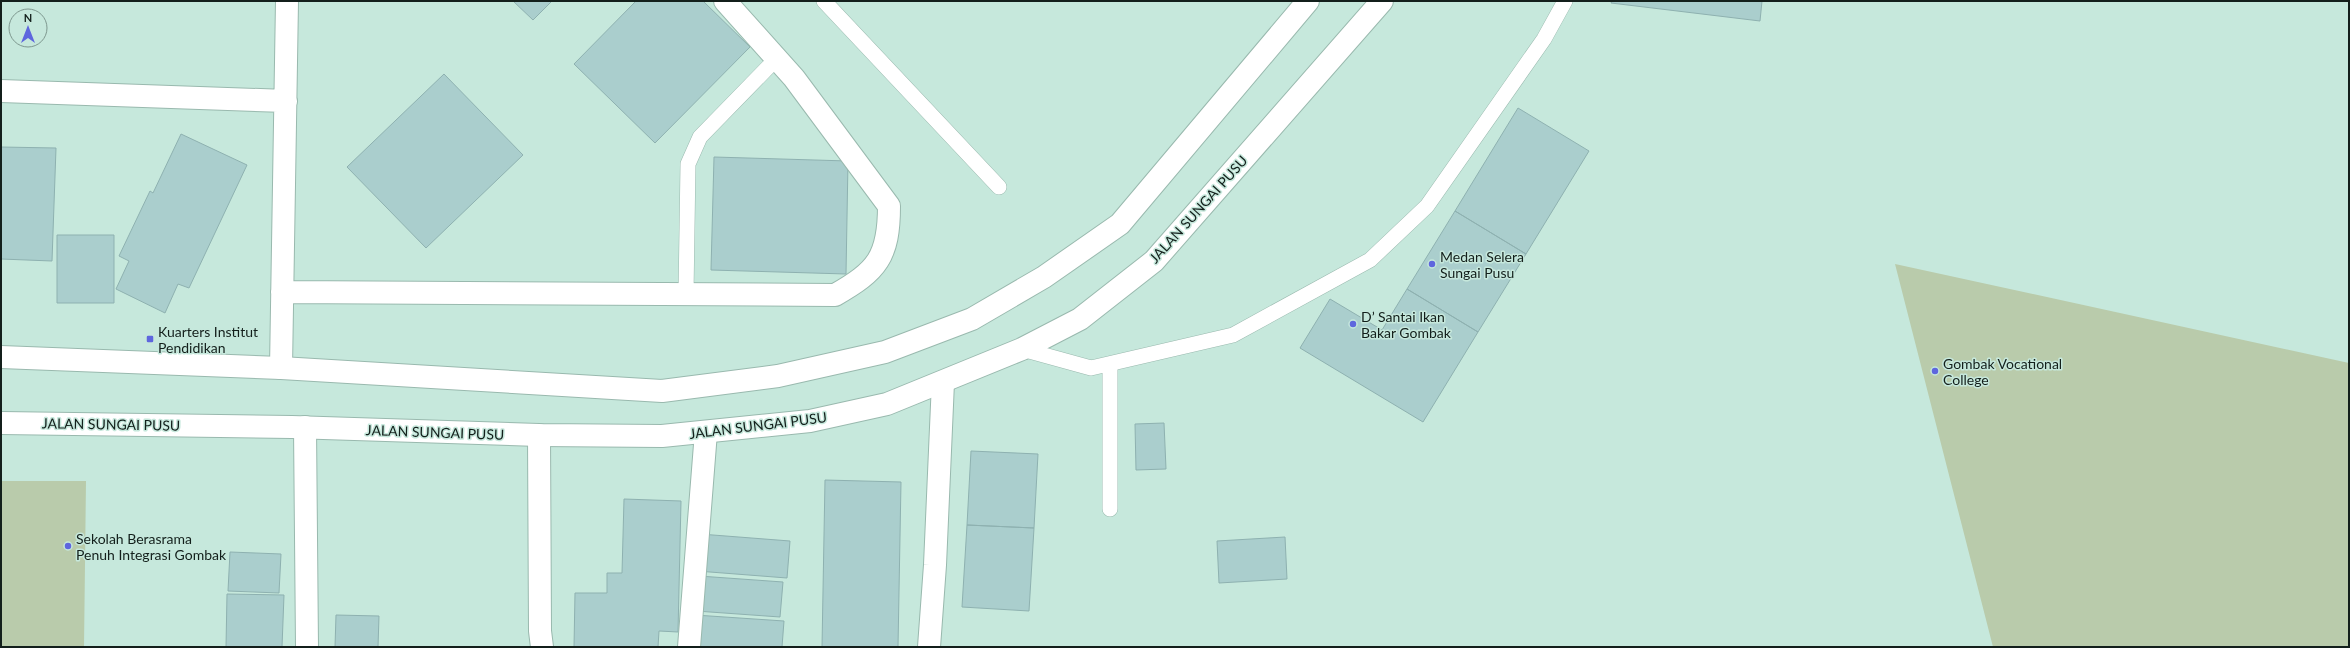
<svg xmlns="http://www.w3.org/2000/svg" width="2350" height="648" viewBox="0 0 2350 648" font-family="Lato,sans-serif">
	<style>
		.green { fill: #b9cbab }
		.building { fill: #aacecd; stroke: #8eb1b0 }
		.lines { fill: none; stroke-linecap: round; stroke-linejoin: round }
		.service-casing { stroke: #99b9ae; stroke-width: 16 }
		.minor-casing { stroke: #99b9ae; stroke-width: 24 }
		.secondary-casing { stroke: #99b9ae; stroke-width: 24 }
		.service { stroke: #fff; stroke-width: 15 }
		.minor { stroke: #fff; stroke-width: 22 }
		.secondary { stroke: #fff; stroke-width: 22 }
		.poi-dot { fill: #5e66de; stroke: #c6e8dc; stroke-width: 1.5 }
		.labels { text-anchor: middle; dominant-baseline: central; stroke-width: 3; stroke-linejoin: round; paint-order: stroke }
		.street-label { font-size: 14px; fill: #131f1b; stroke: #c6e8dc }
		.poi-label { font-size: 14px; fill: #131f1b; stroke: #c6e8dc; text-anchor: start }
	</style>
	<rect width="100%" height="100%" fill="#c6e8dc"/>
	<path class="green" d="M1895 264 2349 363V647H1993Z
		M1 481H86L84 647H1Z"/>
	<path class="building" d="M513 1H552L533 20Z
		M636 1H703L750 47 655 143 574 64Z
		M1612 1H1762L1760 21 1611 3Z
		M444 74 523 155 426 248 347 167Z
		M1518 108 1589 151 1526 254 1455 211Z
		M181 134 247 165 189 288 178 284 165 313 116 289 129 261 119 256 150 191 153 193Z
		M1 147 56 148 52 261 1 259Z
		M714 157 848 161 846 274 711 270Z
		M1455 211 1526 254 1478 332 1407 289Z
		M57 235H114V303H57Z
		M1407 289 1478 332 1423 422 1300 348 1330 299 1382 330Z
		M1164 423 1166 469 1136 470 1135 424Z
		M971 451 1038 454 1034 528 967 525Z
		M825 480 901 482 898 647H822Z
		M624 499 681 501 678 632 659 631 658 647H574L575 593H607V573H622Z
		M967 525 1034 528 1029 611 962 607Z
		M700 534 790 541 787 578 697 571Z
		M1285 537 1287 579 1219 583 1217 541Z
		M230 552 281 554 279 593 228 591Z
		M699 576 783 582 780 617 696 611Z
		M227 594 284 595 282 647H226Z
		M336 615 379 616 378 647H335Z
		M695 615 784 621 782 647H692Z"/>
	<g class="lines">
		<g class="service-casing">
			<path id="service" d="M824 1 999 187
				M686 294 688 164 700 137 777 58
				M1022 349 1091 368 1233 335 1370 260 1427 206 1544 39 1565 1
				M1110 364V509"/>
		</g>
		<g class="minor-casing">
			<path id="minor" d="M1 91 286 101
				M282 292 835 295C877 271 889 257 889 206L794 78 725 1
				M281 368 287 1
				M305 427 307 647
				M539 435 540 631 542 647
				M689 647 706 432
				M929 647 935 565 943 382"/>
		</g>
		<g class="secondary-casing">
			<path id="secondary" d="M1 357 281 368 662 391 778 376 885 352 972 319 1044 277 1120 224 1308 1
				M1 423 292 427 539 435 662 436 810 421 887 404 1022 349 1080 319 1154 261 1382 1"/>
		</g>
		<use href="#service" class="service"/>
		<use href="#minor" class="minor"/>
		<use href="#secondary" class="secondary"/>
	</g>
	<g class="poi-dot">
		<circle cx="1432" cy="264" r="4"/>
		<circle cx="1353" cy="324" r="4"/>
		<rect x="146" y="335" width="8" height="8" rx="2"/>
		<circle cx="1935" cy="371" r="4"/>
		<circle cx="68" cy="546" r="4"/>
	</g>
	<g class="labels">
		<g class="street-label">
			<text transform="translate(1198 209) rotate(-48)">JALAN SUNGAI PUSU</text>
			<text transform="translate(111 424) rotate(1)">JALAN SUNGAI PUSU</text>
			<text transform="translate(758 425) rotate(-7)">JALAN SUNGAI PUSU</text>
			<text transform="translate(435 432) rotate(2)">JALAN SUNGAI PUSU</text>
		</g>
		<g class="poi-label">
			<text x="1440" y="256">Medan Selera<tspan x="1440" dy="16">Sungai Pusu</tspan></text>
			<text x="1361" y="316">D’ Santai Ikan<tspan x="1361" dy="16">Bakar Gombak</tspan></text>
			<text x="158" y="331">Kuarters Institut<tspan x="158" dy="16">Pendidikan</tspan></text>
			<text x="1943" y="363">Gombak Vocational<tspan x="1943" dy="16">College</tspan></text>
			<text x="76" y="538">Sekolah Berasrama<tspan x="76" dy="16">Penuh Integrasi Gombak</tspan></text>
		</g>
	</g>
	<rect width="2350" height="648" fill="none" stroke="#131f1b" stroke-width="4"/>
	<g transform="translate(28 28)"><circle r="19" fill="#c6e8dc" stroke="#7e988f"/>
	<path d="M0-3L7 15L0 10L-7 15Z" fill="#5e66de"/>
	<text y="-6" font-size="11" font-weight="bold" text-anchor="middle" fill="#131f1b">N</text>
	</g>
</svg>
